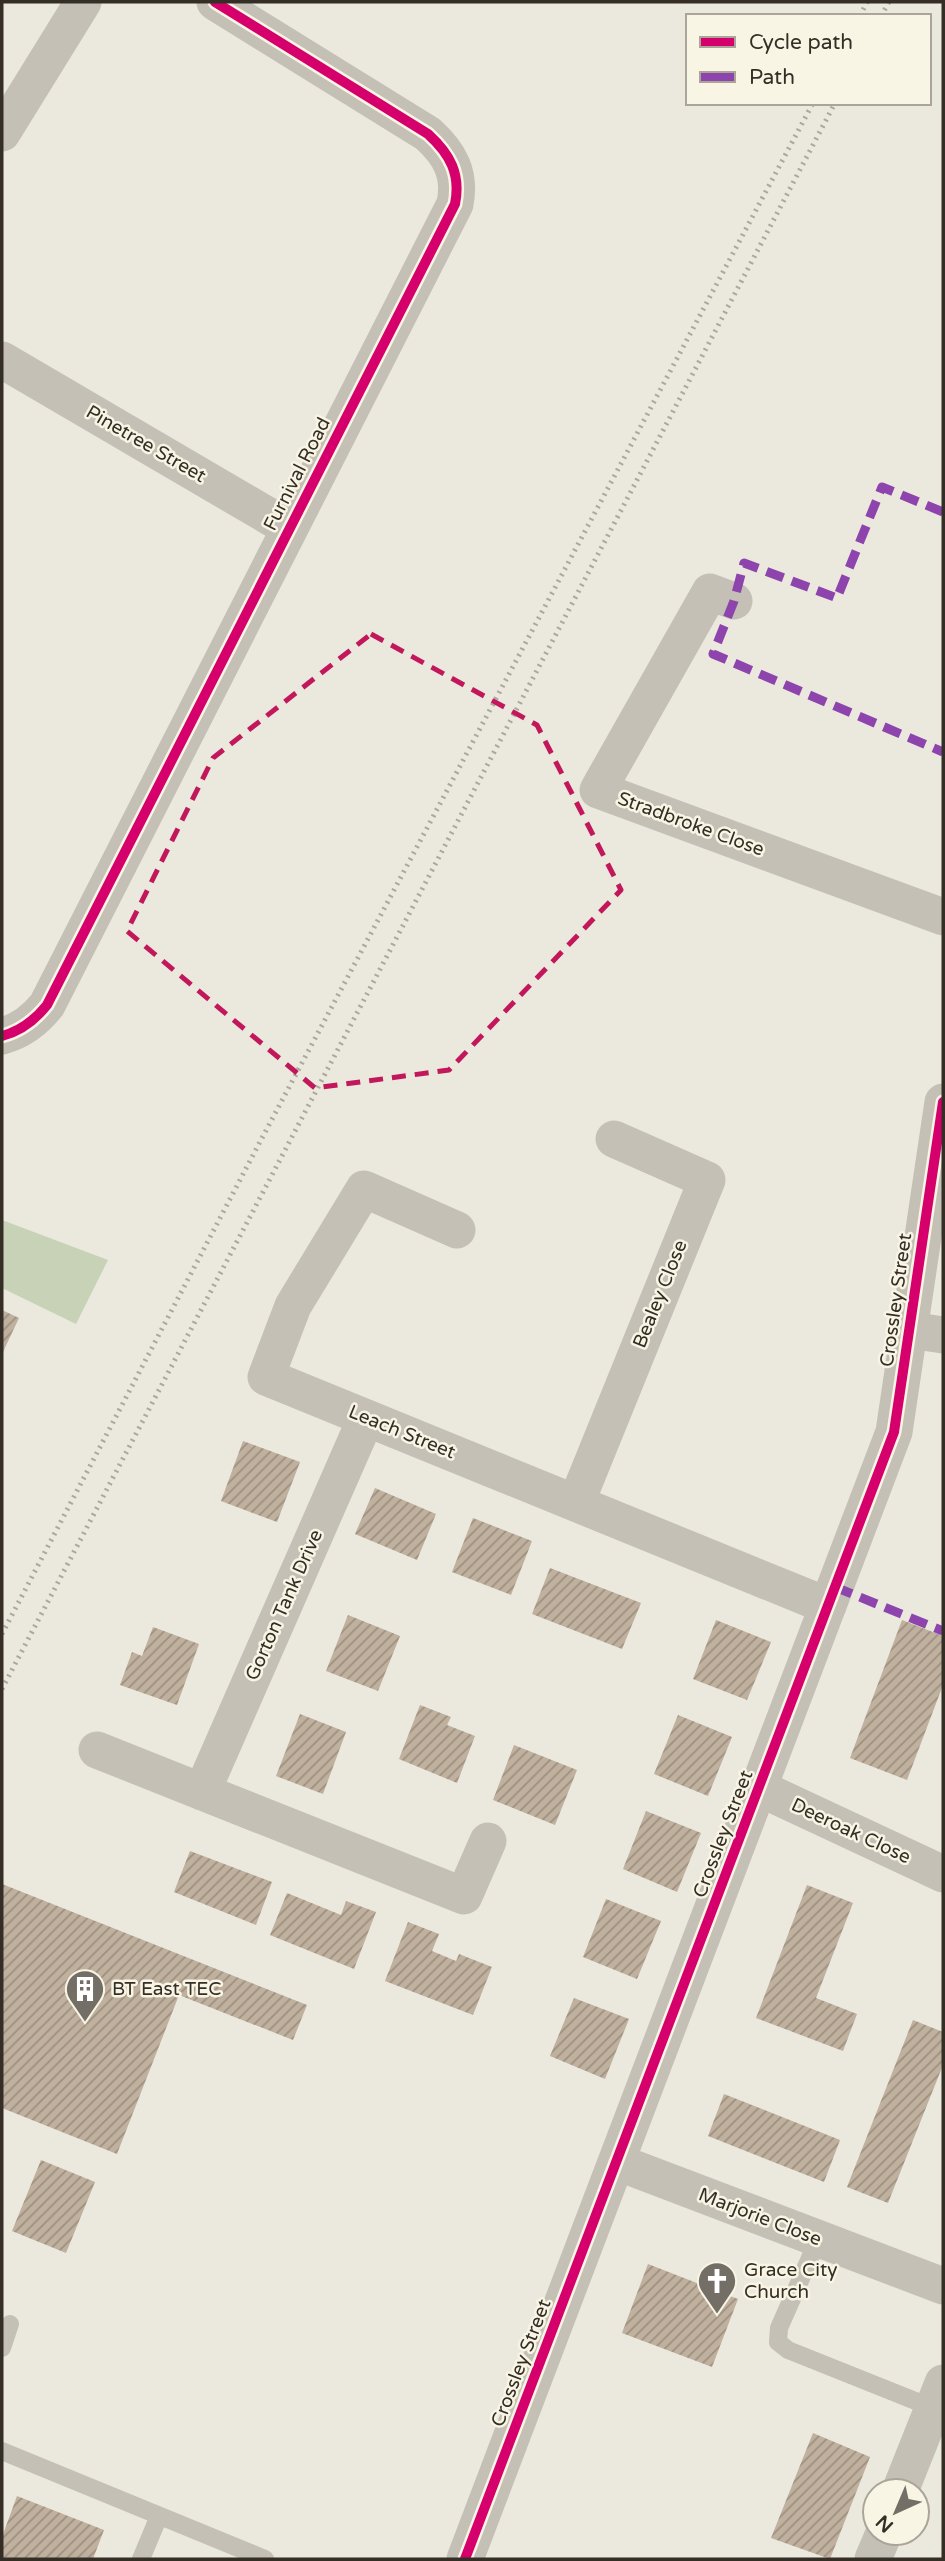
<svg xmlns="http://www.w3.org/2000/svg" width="945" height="2561" viewBox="0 0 945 2561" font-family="'Varela Round',sans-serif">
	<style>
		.green { fill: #c7d2b6 }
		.building { fill: url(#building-hatch) }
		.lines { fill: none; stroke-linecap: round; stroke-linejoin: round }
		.service { stroke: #c4c0b6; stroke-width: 18 }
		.minor { stroke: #c4c0b6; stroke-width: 37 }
		.rail { stroke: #aba8a1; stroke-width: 5; stroke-dasharray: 2 5; stroke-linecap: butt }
		.quiet { stroke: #8e44ad; stroke-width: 9; stroke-dasharray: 18 9; stroke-linecap: butt }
		.cycleway-casing { stroke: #f9f5e4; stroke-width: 15 }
		.cycleway { stroke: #d6006c; stroke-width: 10 }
		.marked { fill: none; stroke: #c2185b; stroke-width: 5; stroke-dasharray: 14 9; stroke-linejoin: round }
		.labels { text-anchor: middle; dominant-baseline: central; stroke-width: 5; stroke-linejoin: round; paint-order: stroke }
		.street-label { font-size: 19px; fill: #342e26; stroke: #f9f5e4 }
		.poi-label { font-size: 19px; fill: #342e26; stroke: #f9f5e4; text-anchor: start }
	</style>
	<defs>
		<pattern id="building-hatch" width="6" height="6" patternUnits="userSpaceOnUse" patternTransform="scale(1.75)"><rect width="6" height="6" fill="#c0b09e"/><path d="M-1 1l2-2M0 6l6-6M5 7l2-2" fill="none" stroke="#9d9081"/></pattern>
	</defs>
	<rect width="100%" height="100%" fill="#ebe8dd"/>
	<path class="green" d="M2 1220 108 1260 76 1324 2 1288Z"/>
	<path class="building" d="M2 1310 19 1318 2 1354Z
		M243 1441 300 1462 277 1522 221 1501Z
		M375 1488 436 1514 417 1560 355 1534Z
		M473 1518 532 1541 511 1595 452 1572Z
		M550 1568 641 1603 622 1649 532 1614Z
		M348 1615 400 1636 378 1691 326 1671Z
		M716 1620 771 1642 747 1700 693 1679Z
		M902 1620 943 1636V1685L907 1780 850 1758Z
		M153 1627 199 1644 177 1705 120 1685 132 1652 142 1656Z
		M420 1705 451 1717 447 1725 475 1736 457 1783 399 1759Z
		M300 1714 346 1732 323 1794 276 1776Z
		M678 1715 732 1737 708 1796 654 1774Z
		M514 1745 577 1770 555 1825 493 1800Z
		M646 1811 701 1833 677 1892 623 1869Z
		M190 1851 272 1882 256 1925 174 1892Z
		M2 1884 307 2005 293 2040 179 1995 117 2154 2 2108Z
		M807 1885 853 1903 816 1998 857 2014 843 2051 756 2018Z
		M287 1893 341 1915 346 1901 376 1912 354 1969 270 1935Z
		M606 1899 661 1921 637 1979 583 1957Z
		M408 1922 439 1934 432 1951 456 1961 459 1954 492 1967 473 2015 385 1981Z
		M574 1998 629 2019 605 2079 550 2056Z
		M913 2020 943 2032V2065L888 2203 847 2187Z
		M724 2094 840 2140 824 2182 708 2136Z
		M41 2160 95 2182 66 2253 12 2231Z
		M648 2264 738 2299 712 2367 622 2333Z
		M813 2433 870 2457 830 2559 771 2538Z
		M17 2496 104 2530 93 2559H2V2537Z"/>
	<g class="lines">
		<path class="service" d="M818 2240 779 2328 778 2342 788 2350 933 2408
			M2 2348 10 2324
			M2 2451 265 2559
			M141 2559 159 2516"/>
		<path class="minor" d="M2 133 83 2
			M2 360 289 528
			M734 601 710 592 598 790 943 917
			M2 1036C21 1031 35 1020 47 1005L455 204C461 174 450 154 428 134L215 2
			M457 1230 364 1189 293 1306 266 1377 828 1606
			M909 1330 943 1335
			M576 1503 707 1180 614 1139
			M97 1750 464 1896 488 1841
			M759 1788 943 1874
			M202 1792 366 1418
			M617 2162 943 2286
			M900 2491 943 2383
			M465 2559 894 1432 943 1102
			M873 2559 884 2533"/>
		<path class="rail" d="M860 16 867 2
			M881 16 889 2
			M2 1634 262 1138 813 103
			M2 1689 835 103"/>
		<path class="quiet" d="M943 512 882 487 837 598 744 563 734 601 713 654 943 752
			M835 1587 943 1631"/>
		<g class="cycleway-casing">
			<path id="cycleway" d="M2 1036C21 1031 35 1020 47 1005L455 204C461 174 450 154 428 134L215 2
				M465 2559 894 1432 943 1102"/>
		</g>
		<use href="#cycleway" class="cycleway"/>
	</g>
	<path class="marked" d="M371 634 537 725 621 890 449 1070 315 1088 127 931 213 758Z"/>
	<defs>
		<g id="building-pin" transform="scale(2.0125)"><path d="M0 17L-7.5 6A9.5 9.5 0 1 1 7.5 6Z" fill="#746f66" stroke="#f9f5e4"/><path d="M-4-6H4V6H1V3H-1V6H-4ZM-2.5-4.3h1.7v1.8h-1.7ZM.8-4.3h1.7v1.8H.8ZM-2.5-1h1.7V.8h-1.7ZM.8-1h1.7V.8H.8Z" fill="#fff"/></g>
		<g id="church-pin" transform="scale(2.0125)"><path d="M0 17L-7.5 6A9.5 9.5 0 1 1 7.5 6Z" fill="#746f66" stroke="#f9f5e4"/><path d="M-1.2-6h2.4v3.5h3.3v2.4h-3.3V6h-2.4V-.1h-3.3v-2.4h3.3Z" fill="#fff"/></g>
	</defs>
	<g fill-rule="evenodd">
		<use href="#building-pin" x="85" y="1989"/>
		<use href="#church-pin" x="717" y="2281"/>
	</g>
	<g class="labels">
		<g class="street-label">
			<text transform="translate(146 444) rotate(30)">Pinetree Street</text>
			<text transform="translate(297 474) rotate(-63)">Furnival Road</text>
			<text transform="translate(691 824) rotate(20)">Stradbroke Close</text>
			<text transform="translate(660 1294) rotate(-68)">Bealey Close</text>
			<text transform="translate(896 1300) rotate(-82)">Crossley Street</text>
			<text transform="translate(402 1432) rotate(22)">Leach Street</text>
			<text transform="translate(284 1605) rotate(-66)">Gorton Tank Drive</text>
			<text transform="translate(851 1831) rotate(25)">Deeroak Close</text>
			<text transform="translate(723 1834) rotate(-69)">Crossley Street</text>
			<text transform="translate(760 2217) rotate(21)">Marjorie Close</text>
			<text transform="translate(521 2363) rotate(-69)">Crossley Street</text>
		</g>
		<g class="poi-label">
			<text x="112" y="1989">BT East TEC</text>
			<text x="744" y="2270">Grace City<tspan x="744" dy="22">Church</tspan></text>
		</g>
	</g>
	<rect width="945" height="2561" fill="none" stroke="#342e26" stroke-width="7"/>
	<rect x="686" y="14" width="245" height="91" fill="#f9f5e4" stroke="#aaa598" stroke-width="2"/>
	<rect x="700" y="37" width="35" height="10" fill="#d6006c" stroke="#aaa598" stroke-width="2"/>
	<text x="749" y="49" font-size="21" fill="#342e26">Cycle path</text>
	<rect x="700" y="72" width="35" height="10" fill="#8e44ad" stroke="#aaa598" stroke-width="2"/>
	<text x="749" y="84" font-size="21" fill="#342e26">Path</text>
	<g transform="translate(896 2512) rotate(224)"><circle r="33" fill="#f9f5e4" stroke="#aaa598" stroke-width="2"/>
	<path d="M0-5L12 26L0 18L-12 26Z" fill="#746f66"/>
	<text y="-10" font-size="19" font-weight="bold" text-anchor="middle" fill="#342e26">N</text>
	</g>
</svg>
